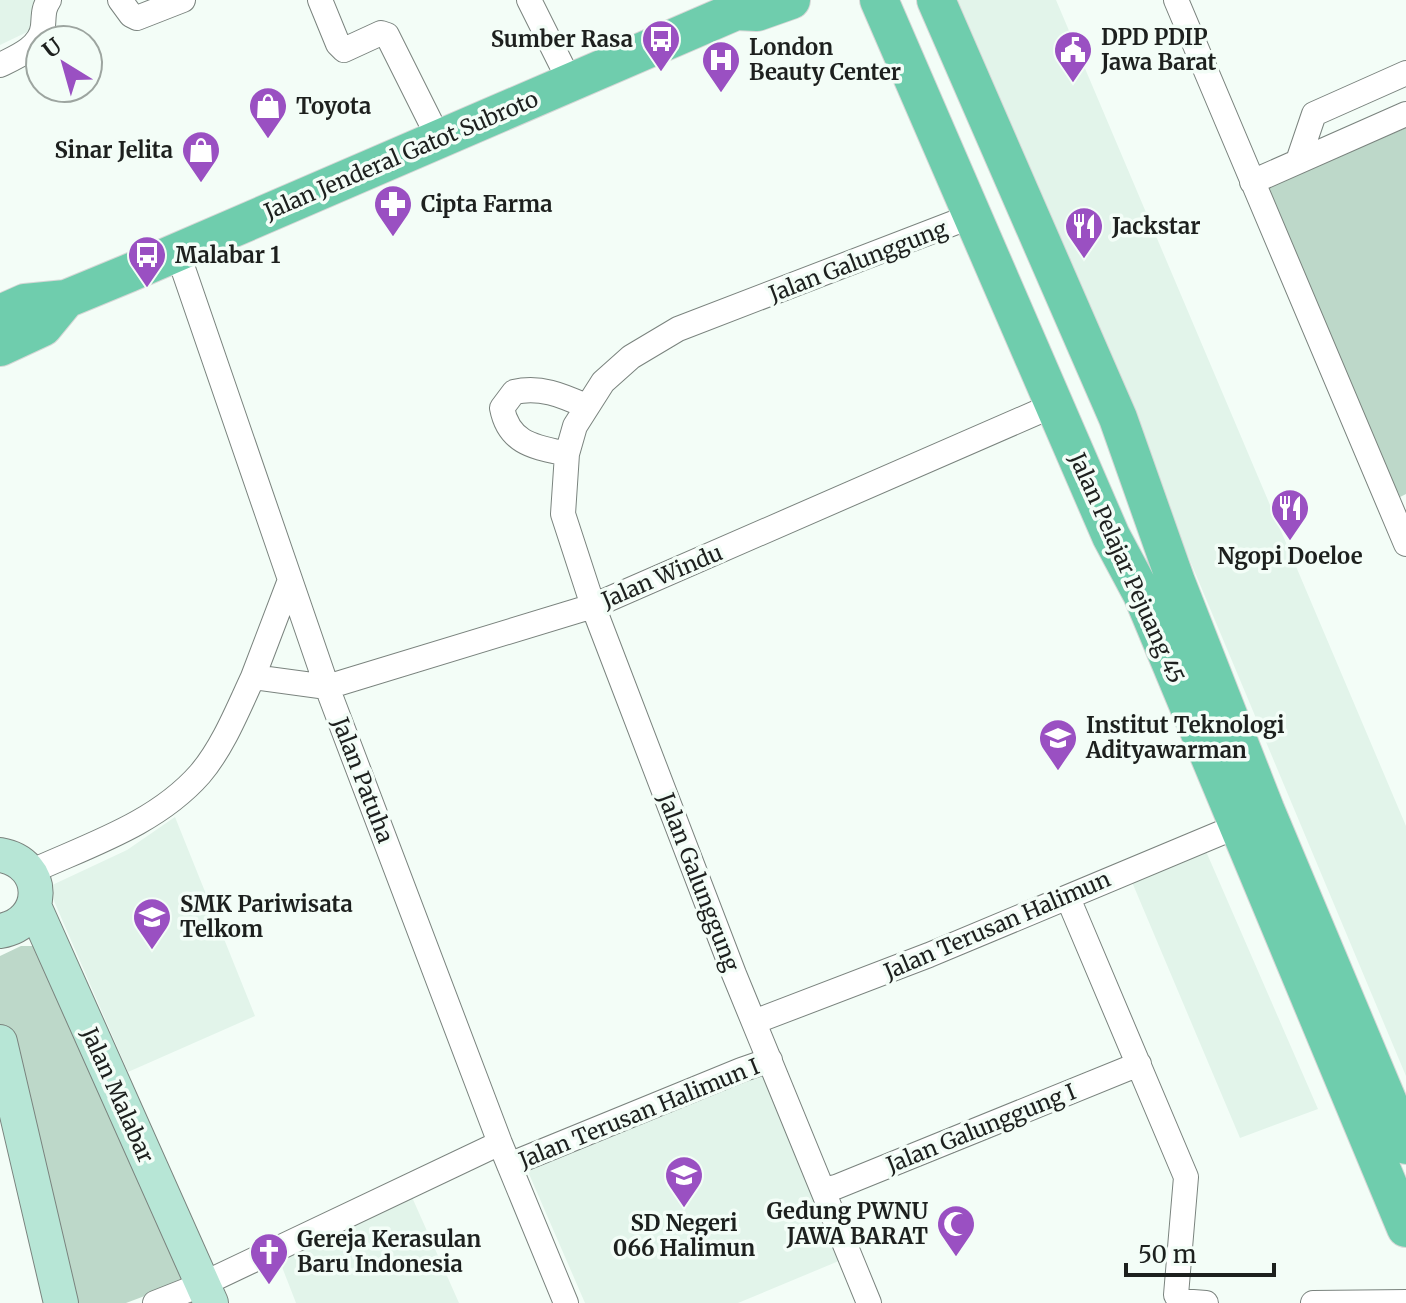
<svg xmlns="http://www.w3.org/2000/svg" width="1406" height="1303" viewBox="0 0 1406 1303" font-family="Merriweather,serif">
	<style>
		.built { fill: #e2f4ea }
		.green { fill: #bdd8c9 }
		.lines { fill: none; stroke-linecap: round; stroke-linejoin: round }
		.street-casing { stroke: #7a837e; stroke-width: 26 }
		.secondary-casing { stroke: #7a837e; stroke-width: 36 }
		.primary-casing { stroke: #d6d7d6; stroke-width: 40 }
		.street { stroke: #fff; stroke-width: 24 }
		.secondary { stroke: #b7e6d6; stroke-width: 34 }
		.primary { stroke: #6fcdad; stroke-width: 38 }
		.labels { text-anchor: middle; dominant-baseline: central; stroke-width: 7; stroke-linejoin: round; paint-order: stroke }
		.poi-label { font-size: 22px; font-weight: bold; fill: #1d201e; stroke: #f3fdf7; text-anchor: start }
		.street-label { font-size: 22px; fill: #1d201e; stroke: #f3fdf7 }
	</style>
	<rect width="100%" height="100%" fill="#f3fdf7"/>
	<path class="built" d="M0 0H51L50 21 0 45Z
		M955 0H1056L1406 826V1076Z
		M175 817 255 1016 128 1072 48 887 127 850Z
		M1205 849 1318 1109 1240 1138 1132 882Z
		M761 1057 846 1258 738 1303H585L523 1160Z
		M411 1195 459 1303H296L277 1254Z"/>
	<path class="green" d="M1406 128V494L1400 497 1398 492 1390 495 1262 188Z
		M21 946H39L190 1279 126 1303H67L0 1076V956Z"/>
	<g class="lines">
		<g class="street-casing">
			<path id="street" d="M120 0 131 15 137 18 183 0
				M320 0 338 44 344 50 381 33 387 35 439 139
				M529 0 570 82
				M1176 0 1406 544
				M0 65C17 57 41 47 43 26 44 15 43 9 49 0
				M1298 161 1314 114 1406 73
				M1252 182 1406 114
				M177 251 327 687 500 1143 566 1303
				M567 454C535 447 509 444 502 408L514 392C540 386 561 395 586 406
				M253 677 290 580
				M30 872C89 845 156 824 200 774 223 747 238 709 253 677L327 687 593 606 1054 405
				M1068 898 1186 1177 1176 1295 1180 1301 1206 1303
				M754 1022 929 955 1240 825
				M509 1165 741 1070 770 1060
				M823 1190 836 1187 1139 1064
				M155 1303 203 1284 500 1143
				M869 1303 734 974 593 606 563 514 567 454 575 426 603 382 631 357 678 329 972 216
				M1313 1303 1406 1302"/>
		</g>
		<g class="secondary-casing">
			<path id="secondary" d="M0 855C48 863 47 923 0 931
				M34 906 211 1303
				M0 1042 61 1303"/>
		</g>
		<g class="primary-casing">
			<path id="primary" d="M879 0 1111 536 1142 594 1406 1228
				M936 0 1118 418 1176 582 1265 809 1406 1145
				M736 11 757 12 791 0
				M0 314 25 303 66 299 129 273 736 11 747 0
				M0 347 43 327 66 299"/>
		</g>
		<use href="#street" class="street"/>
		<use href="#secondary" class="secondary"/>
		<use href="#primary" class="primary"/>
	</g>
	<defs>
		<g id="bus-pin" transform="scale(2)"><path d="M0 17L-7.5 6A9.5 9.5 0 1 1 7.5 6Z" fill="#9a50c2" stroke="#f3fdf7"/><path d="M-5-6H5V4H4V6H2V4H-2V6H-4V4H-5ZM-3.5-4V0h7V-4ZM-3.5 1.2v1.5H-2V1.2ZM2 1.2v1.5H3.5V1.2Z" fill="#fff"/></g>
		<g id="civic-pin" transform="scale(2)"><path d="M0 17L-7.5 6A9.5 9.5 0 1 1 7.5 6Z" fill="#9a50c2" stroke="#f3fdf7"/><path d="M-.6-6.5H3V-4.5H.6V-3L4-1V1h2V6H-6V1h2V-1L-.6-3ZM-1.2 2.5V6h2.4V2.5Z" fill="#fff"/></g>
		<g id="hospital-pin" transform="scale(2)"><path d="M0 17L-7.5 6A9.5 9.5 0 1 1 7.5 6Z" fill="#9a50c2" stroke="#f3fdf7"/><path d="M-5-5h3v3.5h4V-5h3V5h-3V1.5h-4V5h-3Z" fill="#fff"/></g>
		<g id="shop-pin" transform="scale(2)"><path d="M0 17L-7.5 6A9.5 9.5 0 1 1 7.5 6Z" fill="#9a50c2" stroke="#f3fdf7"/><path d="M-5-2.5h2.3a2.7 3.5 0 0 1 5.4 0H5L5.5 6h-11ZM-1.5-2.5h3a1.5 2.3 0 0 0-3 0Z" fill="#fff"/></g>
		<g id="pharmacy-pin" transform="scale(2)"><path d="M0 17L-7.5 6A9.5 9.5 0 1 1 7.5 6Z" fill="#9a50c2" stroke="#f3fdf7"/><path d="M-2-6h4v4h4v4h-4v4h-4v-4h-4v-4h4Z" fill="#fff"/></g>
		<g id="restaurant-pin" transform="scale(2)"><path d="M0 17L-7.5 6A9.5 9.5 0 1 1 7.5 6Z" fill="#9a50c2" stroke="#f3fdf7"/><path d="M-5-6h1v4h1v-4h1v4h1v-4h1v5L-1.5 .5V6h-2V.5L-5-1ZM5-6V6H3V1.5H1.5Q1.5-4 5-6Z" fill="#fff"/></g>
		<g id="university-pin" transform="scale(2)"><path d="M0 17L-7.5 6A9.5 9.5 0 1 1 7.5 6Z" fill="#9a50c2" stroke="#f3fdf7"/><path d="M0-5L7-2L0 1L-7-2ZM-4 1L0 2.5L4 1V4Q0 6-4 4Z" fill="#fff"/></g>
		<g id="school-pin" transform="scale(2)"><path d="M0 17L-7.5 6A9.5 9.5 0 1 1 7.5 6Z" fill="#9a50c2" stroke="#f3fdf7"/><path d="M0-5L7-2L0 1L-7-2ZM-4 1L0 2.5L4 1V4Q0 6-4 4Z" fill="#fff"/></g>
		<g id="mosque-pin" transform="scale(2)"><path d="M0 17L-7.5 6A9.5 9.5 0 1 1 7.5 6Z" fill="#9a50c2" stroke="#f3fdf7"/><path d="M3.5-4.9A6 6 0 1 0 3.5 4.9A5 5 0 1 1 3.5-4.9Z" fill="#fff"/></g>
		<g id="church-pin" transform="scale(2)"><path d="M0 17L-7.5 6A9.5 9.5 0 1 1 7.5 6Z" fill="#9a50c2" stroke="#f3fdf7"/><path d="M-1.2-6h2.4v3.5h3.3v2.4h-3.3V6h-2.4V-.1h-3.3v-2.4h3.3Z" fill="#fff"/></g>
	</defs>
	<g fill-rule="evenodd">
		<use href="#bus-pin" x="661" y="39"/>
		<use href="#civic-pin" x="1073" y="50"/>
		<use href="#hospital-pin" x="721" y="60"/>
		<use href="#shop-pin" x="268" y="106"/>
		<use href="#shop-pin" x="201" y="150"/>
		<use href="#pharmacy-pin" x="393" y="204"/>
		<use href="#restaurant-pin" x="1084" y="226"/>
		<use href="#bus-pin" x="147" y="255"/>
		<use href="#restaurant-pin" x="1290" y="508"/>
		<use href="#university-pin" x="1058" y="738"/>
		<use href="#school-pin" x="152" y="917"/>
		<use href="#school-pin" x="684" y="1175"/>
		<use href="#mosque-pin" x="956" y="1224"/>
		<use href="#church-pin" x="269" y="1252"/>
	</g>
	<g class="labels">
		<g class="poi-label">
			<text x="1101" y="37">DPD PDIP<tspan x="1101" dy="25">Jawa Barat</tspan></text>
			<text x="633" y="39" text-anchor="end">Sumber Rasa</text>
			<text x="749" y="47">London<tspan x="749" dy="25">Beauty Center</tspan></text>
			<text x="296" y="106">Toyota</text>
			<text x="173" y="150" text-anchor="end">Sinar Jelita</text>
			<text x="421" y="204">Cipta Farma</text>
			<text x="1112" y="226">Jackstar</text>
			<text x="175" y="255">Malabar 1</text>
			<text x="1290" y="556" text-anchor="middle">Ngopi Doeloe</text>
			<text x="1086" y="725">Institut Teknologi<tspan x="1086" dy="25">Adityawarman</tspan></text>
			<text x="180" y="904">SMK Pariwisata<tspan x="180" dy="25">Telkom</tspan></text>
			<text x="928" y="1211" text-anchor="end">Gedung PWNU<tspan x="928" dy="25">JAWA BARAT</tspan></text>
			<text x="684" y="1223" text-anchor="middle">SD Negeri<tspan x="684" dy="25">066 Halimun</tspan></text>
			<text x="297" y="1239">Gereja Kerasulan<tspan x="297" dy="25">Baru Indonesia</tspan></text>
		</g>
		<g class="street-label">
			<text transform="translate(401 155) rotate(-23)">Jalan Jenderal Gatot Subroto</text>
			<text transform="translate(858 261) rotate(-21)">Jalan Galunggung</text>
			<text transform="translate(1127 568) rotate(66)">Jalan Pelajar Pejuang 45</text>
			<text transform="translate(662 576) rotate(-23)">Jalan Windu</text>
			<text transform="translate(363 780) rotate(69)">Jalan Patuha</text>
			<text transform="translate(699 882) rotate(69)">Jalan Galunggung</text>
			<text transform="translate(997 925) rotate(-23)">Jalan Terusan Halimun</text>
			<text transform="translate(118 1095) rotate(66)">Jalan Malabar</text>
			<text transform="translate(639 1113) rotate(-22)">Jalan Terusan Halimun I</text>
			<text transform="translate(981 1128) rotate(-22)">Jalan Galunggung I</text>
		</g>
	</g>
	<g transform="translate(64 64) rotate(323)"><circle r="38" fill="#f3fdf7" stroke="#9da5a0" stroke-width="2"/>
	<path d="M0-6L14 30L0 20L-14 30Z" fill="#9a50c2"/>
	<text y="-12" font-size="22" font-weight="bold" text-anchor="middle" fill="#1d201e">U</text>
	</g>
	<path d="M1126 1263v12h148v-12" fill="none" stroke="#1d201e" stroke-width="4"/>
	<text x="1138" y="1263" font-size="24" fill="#1d201e" stroke="#f3fdf7" stroke-width="6" paint-order="stroke">50 m</text>
</svg>
